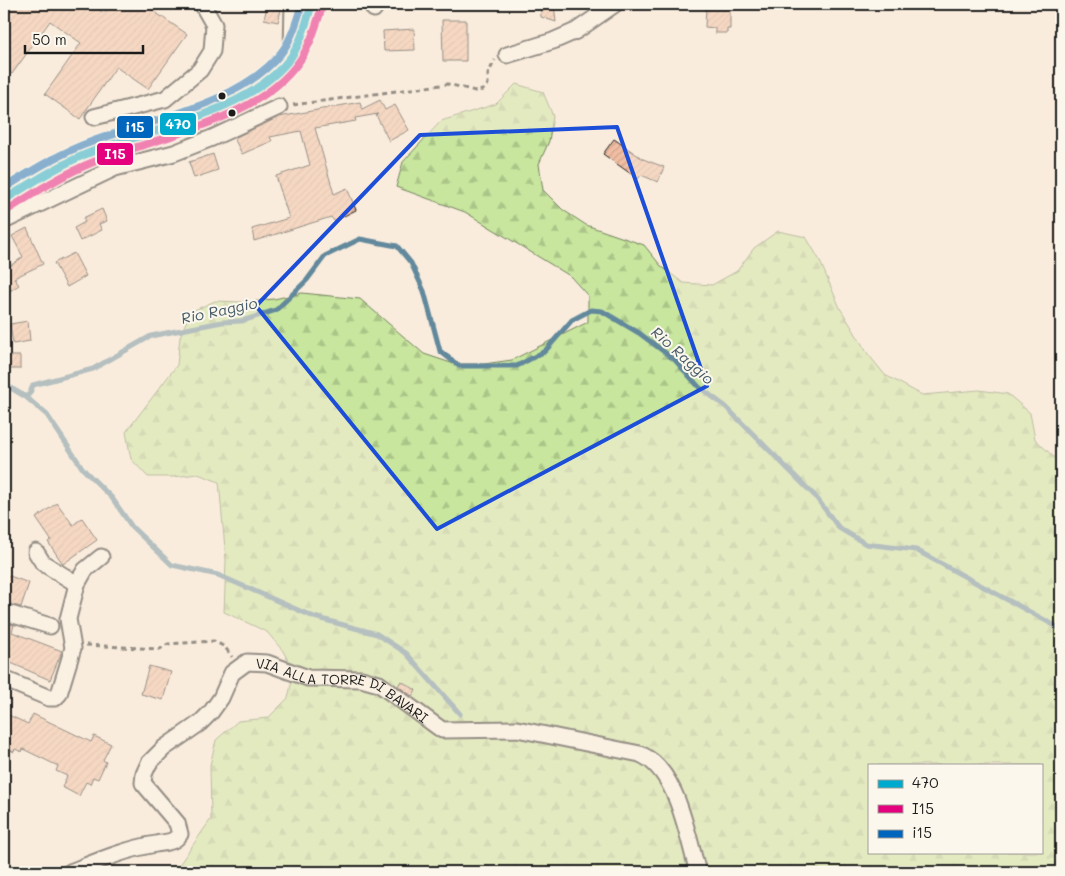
<svg xmlns="http://www.w3.org/2000/svg" width="1065" height="876" viewBox="0 0 1065 876" font-family="Mali,sans-serif">
	<style>
		.forest { fill: url(#forest-firs); stroke: #72815d; fill-rule: evenodd }
		.lines { fill: none; stroke-linecap: round; stroke-linejoin: round }
		.stream { stroke: #62889c; stroke-width: 5 }
		.building { fill: url(#building-hatch); stroke: #1c1c1c }
		.minor-casing { stroke: #1c1c1c; stroke-width: 19 }
		.path { stroke: #1c1c1c; stroke-width: 3; stroke-dasharray: 5 4; stroke-linecap: butt }
		.minor { stroke: #fbf7ec; stroke-width: 15 }
		.bus-1-casing { stroke: #fbf7ec; stroke-width: 11 }
		.bus-2-casing { stroke: #fbf7ec; stroke-width: 11 }
		.bus-3-casing { stroke: #fbf7ec; stroke-width: 11 }
		.bus-1 { stroke: #00a9ce; stroke-width: 8 }
		.bus-2 { stroke: #e5007d; stroke-width: 8 }
		.bus-3 { stroke: #0065bd; stroke-width: 8 }
		.marked { fill: none; stroke: #1d4ed8; stroke-width: 4; stroke-linejoin: round }
		.bus-dot { fill: #1c1c1c; stroke: #fbf7ec; stroke-width: 2 }
		.labels { text-anchor: middle; dominant-baseline: central; stroke-width: 4; stroke-linejoin: round; paint-order: stroke }
		.street-label { font-size: 14px; fill: #1c1c1c; stroke: #fbf7ec }
		.water-label { font-size: 15px; font-style: italic; fill: #455b67; stroke: #fbf7ec }
		.line-badge { stroke: #fbf7ec; stroke-width: 2 }
		.badge-label { font-size: 14px; text-anchor: middle; font-weight: bold; fill: #fff }
	</style>
	<defs>
		<pattern id="forest-firs" width="22" height="20" patternUnits="userSpaceOnUse" patternTransform="scale(1.25)"><rect width="22" height="20" fill="#c8e69e"/><path d="M5 1l3.5 6h-7zM16 11l3.5 6h-7z" fill="#abc588"/></pattern>
		<pattern id="building-hatch" width="6" height="6" patternUnits="userSpaceOnUse" patternTransform="scale(1.25)"><rect width="6" height="6" fill="#f1bea3"/><path d="M-1 1l2-2M0 6l6-6M5 7l2-2" fill="none" stroke="#cea38c"/></pattern>
	</defs>
	<rect width="100%" height="100%" fill="#f9ecdd"/>
	<filter id="ink" filterUnits="userSpaceOnUse"><feTurbulence type="fractalNoise" baseFrequency=".02" numOctaves="2"/><feDisplacementMap in="SourceGraphic" scale="10" xChannelSelector="R" yChannelSelector="G"/><feConvolveMatrix kernelMatrix="1 2 1 2 8 2 1 2 1" color-interpolation-filters="sRGB"/></filter>
	<g filter="url(#ink)">
		<path class="forest" d="M516 84 543 92 553 116 549 141 539 164 543 190 563 210 586 225 644 245 661 266 683 283 712 285 737 271 754 248 778 231 806 237 819 259 840 308 868 354 885 375 922 395 979 390 1008 394 1030 413 1035 439 1061 464V872H166L179 865 211 819 210 765 216 740 238 721 268 718 288 698 294 672 283 651 267 632 224 612 226 560 219 482 198 474 173 477H148L131 459 126 432 177 365 180 337 190 312 215 301 244 302 274 299 302 293 360 299 424 354 454 364H484L512 360 588 322V296L570 276 465 212 396 187 403 162 441 121 496 104ZM869 765H1041V852H869Z"/>
		<g class="lines">
			<path class="stream" d="M4 384 26 397 30 393 33 385 93 369 151 336 222 322 242 321 276 310 307 280 325 256 360 239 397 246 411 263 424 291 440 351 459 366H517L545 351 572 320 591 310 602 311 639 333 675 360 699 387 725 406 815 496 839 528 866 544 916 550 1061 629
				M26 397 47 415 83 469 112 498 132 527 172 565 218 575 314 617 377 634 406 653 460 714"/>
		</g>
		<path class="building" d="M4 4H91L104 13 111 4H143L187 34 148 89 116 67 80 119 45 94 81 43 50 21 12 74 4 68Z
			M540 4H554L556 22 541 17Z
			M706 6 730 7V29H727V33H715V28L705 27Z
			M267 7 281 10 278 22 264 19Z
			M442 20H466V61H443Z
			M414 29 415 50 384 51 383 31Z
			M380 100 385 110 395 105 409 130 389 141 376 115 378 114 355 118 356 121 315 128 334 194 347 188 356 210 334 221 331 217 254 241 252 229 289 218 276 176 310 165 301 131 270 137 272 141 242 154 234 138 279 117 360 102 362 109Z
			M614 139 643 159 664 167 658 182 641 175 638 179 603 154Z
			M213 154 218 170 194 178 189 162Z
			M102 209 107 221 99 224 102 230 80 241 74 228 85 222 83 218Z
			M27 228 43 264 14 278 19 285 4 295V262L7 268 23 257 12 236Z
			M74 253 86 276 67 287 54 263Z
			M28 321 30 341 13 344 10 324Z
			M4 356H20V369H4Z
			M57 503 73 525 82 518 97 540 63 564 48 542 51 540 36 518Z
			M4 574 29 583 21 607 4 603Z
			M4 622 14 625 12 632 62 651 50 680 4 660Z
			M149 666 171 672 163 700 141 694Z
			M401 681 416 690 412 696 398 686Z
			M4 713 28 724 33 714 91 742 94 736 111 744 103 760 106 762 98 779 93 777 90 784 86 782 79 796 62 787 67 776 56 771 58 766 23 749 22 752 15 749 14 752 4 747Z"/>
		<g class="lines">
			<g class="minor-casing">
				<g id="minor">
					<path d="M374 9 375 4"/>
					<path d="M292 50 293 4"/>
					<path d="M507 55 553 41 576 31 615 4"/>
					<path d="M94 117 165 99 200 70 212 51 214 25 202 4"/>
					<path d="M4 200C35 181 70 158 105 147 160 129 215 117 263 82 273 74 286 65 293 53 302 38 307 20 312 4"/>
					<path d="M4 221 115 168 174 153 212 138 279 107"/>
					<path d="M36 552 43 563 77 584"/>
					<path d="M4 612 50 626"/>
					<path d="M4 679 49 698H55L59 694 73 648 68 619 77 584 85 570 101 557"/>
					<path id="s1" d="M70 872C98 861 126 849 156 844 166 842 174 843 180 834L177 823 143 783 144 774 149 763 164 748 200 723 211 712 221 698 232 673 247 662 267 663 308 678 361 679 379 684 442 730 517 729 640 754C678 770 687 836 698 872"/>
				</g>
			</g>
			<path class="path" d="M293 105 448 84 475 91 483 90 488 84V74L495 60
				M86 645 160 649 168 644 214 641 225 647 232 657"/>
			<use href="#minor" class="minor"/>
			<g class="bus-1-casing">
				<path id="bus-1" d="M4 200C33 182 62 163 94 151 154 129 251 111 291 57 302 41 306 22 312 4"/>
			</g>
			<g class="bus-2-casing">
				<path id="bus-2" d="M9 209C37 191 65 173 96 161 158 137 257 120 298 63 310 47 316 26 322 7"/>
			</g>
			<g class="bus-3-casing">
				<path id="bus-3" d="M4 188C32 171 60 153 91 142 149 120 241 104 281 53 292 39 297 20 302 4"/>
			</g>
			<use href="#bus-1" class="bus-1"/>
			<use href="#bus-2" class="bus-2"/>
			<use href="#bus-3" class="bus-3"/>
		</g>
	</g>
	<path d="M0 0H1065V876H0ZM617 127 707 386 437 529 256 306 420 135Z" fill="#f9ecdd" fill-opacity=".55" fill-rule="evenodd"/>
	<path class="marked" d="M617 127 707 386 437 529 256 306 420 135Z"/>
	<g class="bus-dot">
		<circle cx="222" cy="96" r="4.5"/>
		<circle cx="232" cy="113" r="4.5"/>
	</g>
	<g class="labels">
		<g class="street-label">
			<text stroke="none"><textPath href="#s1" startOffset="448">VIA ALLA TORRE DI BAVARI</textPath></text>
		</g>
		<g class="water-label">
			<text transform="translate(219 310) rotate(-12)">Rio Raggio</text>
			<text transform="translate(683 355) rotate(42)">Rio Raggio</text>
		</g>
	</g>
	<g class="line-badge">
		<rect x="159" y="112" width="38" height="24" rx="5" fill="#00a9ce"/>
		<rect x="116" y="115" width="38" height="24" rx="5" fill="#0065bd"/>
		<rect x="96" y="142" width="38" height="24" rx="5" fill="#e5007d"/>
	</g>
	<g class="badge-label">
		<text x="178" y="129">470</text>
		<text x="135" y="132">i15</text>
		<text x="115" y="159">I15</text>
	</g>
	<rect width="1065" height="876" fill="none" stroke="#fbf7ec" stroke-width="20"/>
	<rect x="10" y="10" width="1045" height="856" fill="none" stroke="#1c1c1c" stroke-width="2" filter="url(#ink)"/>
	<rect x="868" y="764" width="175" height="90" fill="#fbf7ec" stroke="#a29f99"/>
	<rect x="878" y="780" width="25" height="8" fill="#00a9ce" stroke="#a29f99"/>
	<text x="912" y="788" font-size="15" fill="#1c1c1c">470</text>
	<rect x="878" y="805" width="25" height="8" fill="#e5007d" stroke="#a29f99"/>
	<text x="912" y="814" font-size="15" fill="#1c1c1c">I15</text>
	<rect x="878" y="830" width="25" height="8" fill="#0065bd" stroke="#a29f99"/>
	<text x="912" y="838" font-size="15" fill="#1c1c1c">i15</text>
	<path d="M25 45v8h118v-8" fill="none" stroke="#1c1c1c" stroke-width="2.5"/>
	<text x="32" y="45" font-size="15" fill="#1c1c1c" stroke="#fbf7ec" stroke-width="4" paint-order="stroke">50 m</text>
</svg>
